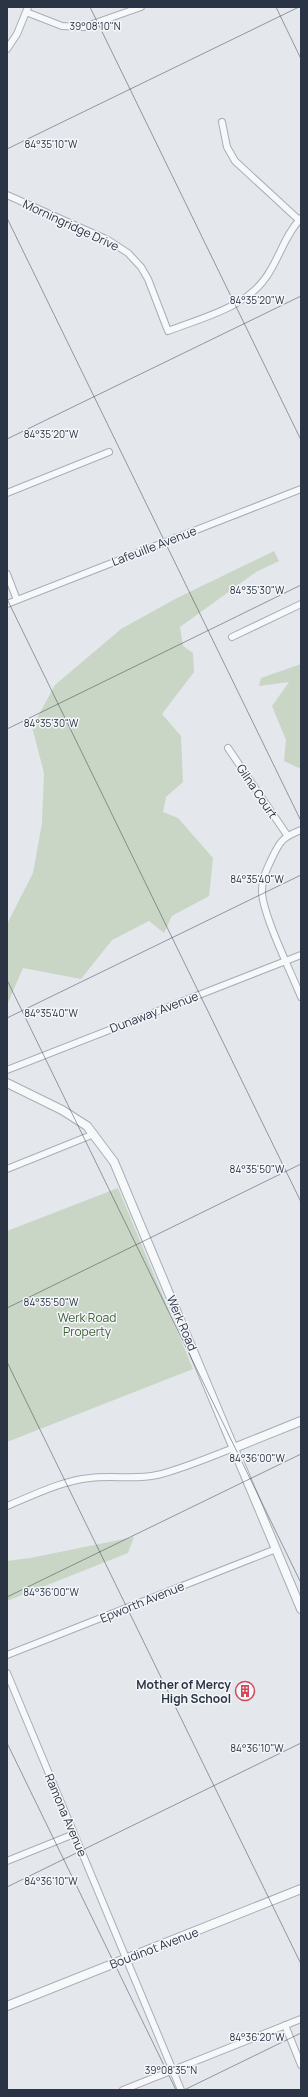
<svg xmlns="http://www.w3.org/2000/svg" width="308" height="2097" viewBox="0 0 308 2097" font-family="Manrope,sans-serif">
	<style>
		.green { fill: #c9d6c5 }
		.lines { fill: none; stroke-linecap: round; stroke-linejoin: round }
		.minor-casing { stroke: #a9aeb7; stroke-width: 8 }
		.tertiary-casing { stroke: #a9aeb7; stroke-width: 10 }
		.minor { stroke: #f7f8fa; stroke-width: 6 }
		.tertiary { stroke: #f7f8fa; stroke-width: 8 }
		.ticks { fill: none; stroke: #2b3445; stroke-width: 1; stroke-opacity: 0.45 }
		.labels { text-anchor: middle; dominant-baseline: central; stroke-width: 3; stroke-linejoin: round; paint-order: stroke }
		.street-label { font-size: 12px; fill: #2b3445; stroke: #f4f6f9 }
		.park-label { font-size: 12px; fill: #3f6138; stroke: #f4f6f9 }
		.poi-label { font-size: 12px; font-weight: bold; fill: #2b3445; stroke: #f4f6f9; text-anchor: end }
		.ticks-label { font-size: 10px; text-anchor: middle; fill: #2b3445; stroke: #f4f6f9; stroke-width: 3; stroke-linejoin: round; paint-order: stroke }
	</style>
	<rect width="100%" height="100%" fill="#e4e7ec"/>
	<path class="green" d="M274 551 279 561 256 572 180 627 183 646 193 653 194 672 162 714 181 736 183 782 166 797 163 812 178 818 213 858 209 896 172 916 164 933 149 921 112 940 81 979 23 968 7 1005V924L33 873 42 823 44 773 32 727 55 685 121 629 177 598Z
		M301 664V769L284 761 286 740 272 706 289 682 259 686 261 678Z
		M118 1188 193 1369 7 1442V1231Z
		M134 1537 128 1553 7 1601V1561L30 1558Z"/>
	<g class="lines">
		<g class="minor-casing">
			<path id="minor" d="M26 12 62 26 84 27 141 7
				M7 49 17 34 28 7
				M222 122 227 147 235 161 299 220
				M7 195 108 240 128 253 141 267 148 279 168 331C204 317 250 307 270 271 281 253 286 234 301 218
				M7 493 109 452
				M7 574 17 600
				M7 604 301 489
				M232 637 301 604
				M228 748 287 835
				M301 830C283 837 280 841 272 858 267 869 262 878 262 890 261 912 292 974 301 997
				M7 1070 301 955
				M7 1169 94 1134
				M7 1506C34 1495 61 1481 90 1478 113 1475 135 1480 157 1475 183 1469 209 1457 234 1448
				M7 1655 276 1549
				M7 1673 181 2090
				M7 1861 74 1834
				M285 2025 301 2065
				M123 2090 301 2019"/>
		</g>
		<g class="tertiary-casing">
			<path id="tertiary" d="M7 1083 62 1110 87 1126 114 1162 301 1609
				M234 1448 301 1421
				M7 2006 301 1889"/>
		</g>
		<use href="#minor" class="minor"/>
		<use href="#tertiary" class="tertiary"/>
	</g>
	<path class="ticks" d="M90 7 301 440M276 7 301 59M7 149 299 7M7 218 301 821M7 439 301 296M7 599 301 1202M7 729 301 585M7 980 301 1583M7 1018 301 875M7 1308 301 1164M7 1362 301 1964M7 1597 301 1454M7 1743 176 2090M7 1887 301 1743M184 2090 301 2033"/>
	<defs>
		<g id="building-ring" transform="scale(1)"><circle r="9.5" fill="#f4f6f9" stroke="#d1495b" stroke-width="1.5"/><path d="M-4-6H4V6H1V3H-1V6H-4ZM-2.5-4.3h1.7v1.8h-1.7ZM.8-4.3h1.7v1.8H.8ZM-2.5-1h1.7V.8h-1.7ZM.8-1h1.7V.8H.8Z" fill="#d1495b"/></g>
	</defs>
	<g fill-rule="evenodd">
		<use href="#building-ring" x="245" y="1691"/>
	</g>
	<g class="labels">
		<g class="street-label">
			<text transform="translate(71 225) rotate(25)">Morningridge Drive</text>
			<text transform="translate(154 546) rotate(-21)">Lafeuille Avenue</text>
			<text transform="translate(257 791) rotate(56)">Gilna Court</text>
			<text transform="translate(154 1012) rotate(-21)">Dunaway Avenue</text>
			<text transform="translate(182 1323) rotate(67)">Werk Road</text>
			<text transform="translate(142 1602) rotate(-22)">Epworth Avenue</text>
			<text transform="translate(66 1815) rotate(67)">Ramona Avenue</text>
			<text transform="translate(154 1948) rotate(-21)">Boudinot Avenue</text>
		</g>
		<g class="park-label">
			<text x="87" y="1317">Werk Road<tspan x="87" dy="14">Property</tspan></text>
		</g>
		<g class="poi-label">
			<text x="231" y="1684">Mother of Mercy<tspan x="231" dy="14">High School</tspan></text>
		</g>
	</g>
	<g class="ticks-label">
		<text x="95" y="30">39°08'10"N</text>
		<text x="51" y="148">84°35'10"W</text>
		<text x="257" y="304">84°35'20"W</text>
		<text x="51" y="438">84°35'20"W</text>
		<text x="257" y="594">84°35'30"W</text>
		<text x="51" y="727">84°35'30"W</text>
		<text x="257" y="883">84°35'40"W</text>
		<text x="51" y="1017">84°35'40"W</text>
		<text x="257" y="1173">84°35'50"W</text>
		<text x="51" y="1306">84°35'50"W</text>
		<text x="257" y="1462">84°36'00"W</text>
		<text x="51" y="1596">84°36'00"W</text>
		<text x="257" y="1752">84°36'10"W</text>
		<text x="51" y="1885">84°36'10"W</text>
		<text x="257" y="2041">84°36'20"W</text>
		<text x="171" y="2074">39°08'35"N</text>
	</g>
	<rect width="308" height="2097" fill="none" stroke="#2b3445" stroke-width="16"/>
</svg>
